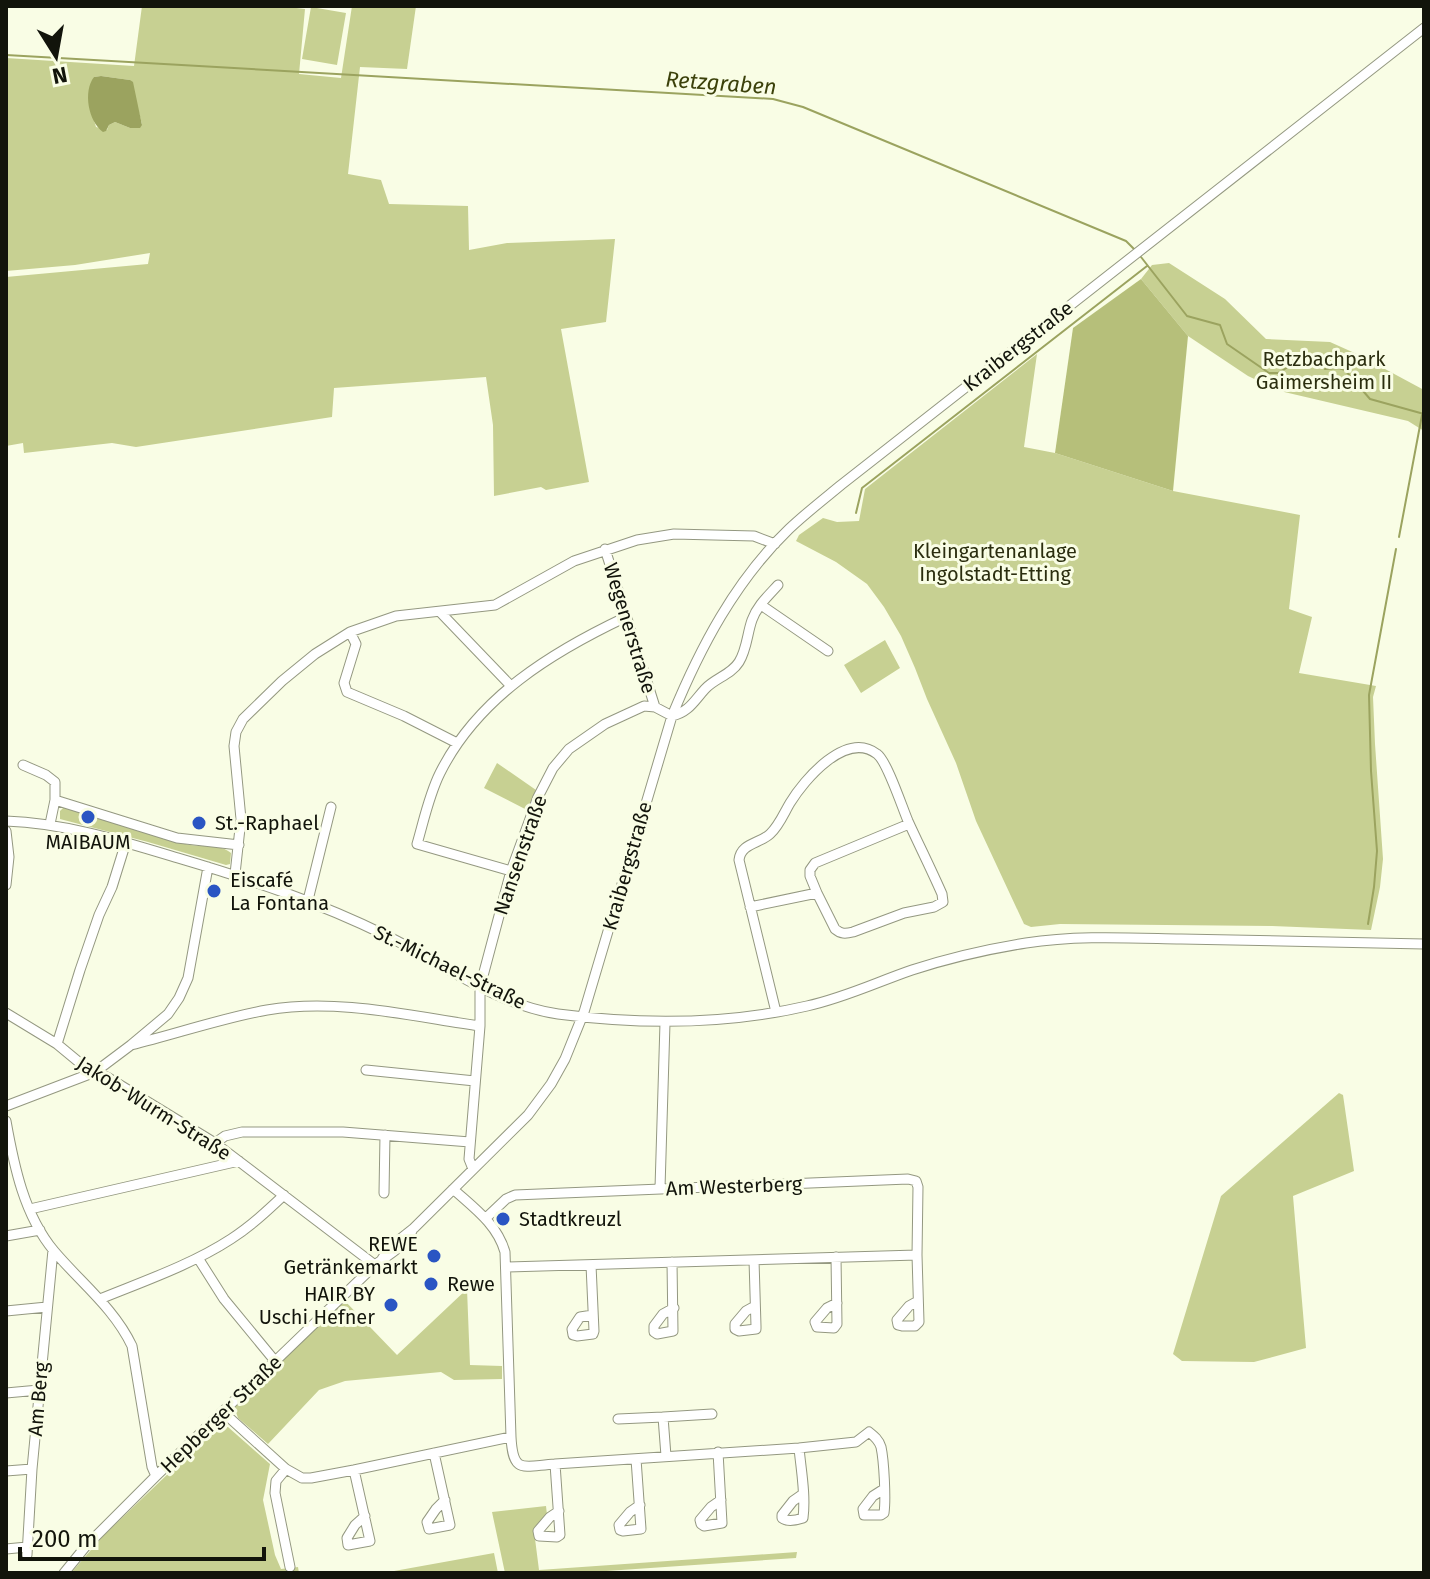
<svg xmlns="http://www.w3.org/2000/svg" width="1430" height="1579" viewBox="0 0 1430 1579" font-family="'Fira Sans',sans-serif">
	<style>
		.green { fill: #c7d092; fill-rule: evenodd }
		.forest { fill: #b6bf7a }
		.water { fill: #9ba35f }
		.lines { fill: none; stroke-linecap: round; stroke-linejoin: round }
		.stream { stroke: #9ba35f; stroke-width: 2 }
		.minor-casing { stroke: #949881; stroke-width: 11 }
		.minor { stroke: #fff; stroke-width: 9 }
		.poi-dot { fill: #2a55c3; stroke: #f9fde5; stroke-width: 3 }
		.labels { text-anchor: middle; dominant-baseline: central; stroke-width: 6; stroke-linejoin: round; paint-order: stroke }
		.street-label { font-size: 20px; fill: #12140b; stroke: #f9fde5 }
		.park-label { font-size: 20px; fill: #2b2e0f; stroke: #f9fde5 }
		.poi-label { font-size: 20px; fill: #12140b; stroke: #f9fde5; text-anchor: start }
		.water-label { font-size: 22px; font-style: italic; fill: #3c410b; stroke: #f9fde5 }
	</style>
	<rect width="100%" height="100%" fill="#f9fde5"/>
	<path class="green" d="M142 6H279L305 9 299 74 341 78 352 6H416L407 69 360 67 348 174 381 180 389 204 468 206 469 250 507 243 615 239 606 322 561 329 589 482 546 490 541 487 494 496 493 425 486 377 334 388 332 417 136 447 112 443 24 453 23 443 6 446V277L148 264 150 253 75 265 6 271V58L134 66ZM101 76 130 80 142 124 140 127 130 128 115 122 109 125 107 130 96 127 89 104 94 77Z
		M311 7 346 13 337 65 302 59Z
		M1169 263 1225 299 1266 339 1330 342 1359 355 1424 390V431L1408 421 1280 391 1248 376 1188 336 1141 279 1152 265Z
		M1037 354 1024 447 1055 453 1173 491 1300 515 1289 609 1312 617 1299 673 1376 686 1373 697 1375 744 1383 859 1380 887 1371 930 1272 926 1060 924 1031 927 1024 924 976 821 956 763 927 699 915 668 901 636 884 607 867 584 836 562 796 541 799 535 823 518 837 522 859 521 865 489Z
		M885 640 900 668 861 693 844 665Z
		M497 763 536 790 527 810 484 788Z
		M65 806C106 819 147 836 190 845 203 847 221 844 231 853L230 864 226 865 148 842 60 819V811Z
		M1339 1093 1343 1095 1354 1171 1293 1196 1306 1348 1254 1362 1182 1361 1173 1354 1221 1196Z
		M467 1289 470 1365 502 1366V1379L454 1380 441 1372 345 1381 319 1390 268 1444 238 1418 234 1406 344 1300 397 1355Z
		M217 1427H228L270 1464 263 1500 275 1555 281 1569 298 1567 299 1573H71L103 1536Z
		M546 1506 547 1515 534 1531 539 1570 797 1552 796 1558 577 1573H505L492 1512Z
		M494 1553 498 1573H383Z"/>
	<path class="forest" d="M1141 279 1188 336 1173 491 1055 453 1073 328Z"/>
	<path class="water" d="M101 76 130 80 133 82 142 125 140 128H130L115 122 109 125 106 131 103 132C88 121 83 91 94 77Z"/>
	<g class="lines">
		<path class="stream" d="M6 55 773 99 803 107 1126 241 1134 249
			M1141 257 1187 316 1220 325 1227 344 1269 373H1278L1295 363 1317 361 1325 369 1339 368 1345 370 1370 399 1424 414
			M856 513 862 488 1147 266
			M1399 537 1422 415
			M1368 924 1374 887 1377 851 1371 771 1369 695 1396 549"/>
		<g class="minor-casing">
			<path id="minor" d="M605 549 655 707
				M761 605 828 651
				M440 612 511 686
				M350 632 356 644 344 683 347 692 404 716 457 743
				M23 765 46 775 55 782V800
				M6 821C65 823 122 841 178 858 249 879 318 902 385 935 442 962 495 1005 558 1014 642 1025 725 1025 807 1006 844 998 877 982 912 970 949 958 988 949 1026 943 1077 935 1130 938 1181 939 1262 940 1343 942 1424 944
				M50 824 55 800 177 838 239 845
				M6 831 9 857 6 885
				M511 871 417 844C424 820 429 795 440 773 478 697 552 652 626 617
				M235 874 241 819 234 746 236 732 243 719 282 681 315 654 350 632 396 616 495 605 574 561 637 540 674 534 754 536 775 544
				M308 900 331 807
				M750 907 817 893 810 876V870L815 863 909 824
				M776 1012 739 860C741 843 759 844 770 834 779 826 784 813 790 803 804 780 846 730 877 754 887 761 902 807 908 821 919 845 931 869 942 894L943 902 934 907 904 913 853 932C845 934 841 934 835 929L817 893
				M6 1013 57 1044 86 1068 107 1077 215 1143 375 1265
				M57 1044 80 970 99 915 112 887 126 842
				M131 1045C176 1034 222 1018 267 1010 337 998 410 1016 480 1026
				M366 1070 475 1081
				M6 1106 95 1072 131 1045 168 1014 179 998 188 978 208 867
				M6 1121C14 1166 24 1215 54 1251 81 1283 114 1308 132 1346L152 1467 156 1476
				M215 1143 225 1136 242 1132H343L470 1142
				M473 1169 469 1159 480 1026V987L511 871 538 797 553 768 569 749 605 724 644 706 655 707 672 716C689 712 694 701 705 689 715 678 731 675 739 662 747 649 747 634 752 620 757 606 768 596 778 585
				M660 1188 665 1023
				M453 1189C474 1208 497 1224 505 1252L511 1437C513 1475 523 1466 555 1464L799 1448 856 1442 869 1432C874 1436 879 1440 881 1447 884 1461 886 1499 884 1513L881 1515H864L863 1509 873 1496 884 1489
				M384 1193 385 1135
				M30 1209 239 1161
				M486 1218 506 1199 515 1195 908 1179 916 1181 918 1187 917 1255 919 1322 915 1326H902L898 1325 897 1320 909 1306 918 1301
				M6 1236 40 1230
				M836 1257 837 1324 834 1328 817 1327 815 1322 827 1308 837 1303
				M198 1258 224 1299 275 1361
				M382 1259 390 1247 414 1228 528 1115 551 1084 565 1059 584 1012 672 716C700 648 735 581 789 529 806 513 824 499 841 485L1424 28
				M754 1260 756 1326V1329L739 1331 735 1329V1324L746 1311 755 1306
				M672 1262 673 1331 657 1334 654 1332V1326L663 1314 674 1308
				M591 1265 594 1331 593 1334 577 1336 573 1335 572 1329 580 1317 593 1315
				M507 1267 917 1255
				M100 1299C144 1281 191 1265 231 1239 251 1226 267 1211 284 1195
				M6 1311 47 1307
				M6 1393 39 1390
				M223 1412 286 1469 302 1478H311L354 1470 511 1437
				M663 1417 712 1414
				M618 1419 663 1417 666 1456
				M799 1448C801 1470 806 1495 803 1518 797 1520 787 1522 782 1518V1515L793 1501 803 1494
				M718 1452 722 1523 704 1526 701 1524 700 1520 711 1507 721 1500
				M434 1453 450 1525 429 1529 427 1522 436 1509 445 1500
				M636 1459 641 1529 623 1531 620 1530 619 1525 630 1512 640 1505
				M555 1464 560 1535 557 1537 539 1536 538 1531 550 1517 559 1511
				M286 1469 276 1481 275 1493 290 1567
				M354 1470 370 1541 348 1545 347 1538 355 1525 365 1516
				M6 1471 32 1469
				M6 1549 27 1547
				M27 1555 32 1469 53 1250
				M64 1573 86 1546 156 1476 375 1265C389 1254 403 1248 412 1231"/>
		</g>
		<use href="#minor" class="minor"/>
	</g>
	<g class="poi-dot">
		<circle cx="88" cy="817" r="8"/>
		<circle cx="199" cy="823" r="8"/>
		<circle cx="214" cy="891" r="8"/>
		<circle cx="503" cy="1219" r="8"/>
		<circle cx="434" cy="1256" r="8"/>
		<circle cx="431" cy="1284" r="8"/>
		<circle cx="391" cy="1305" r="8"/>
	</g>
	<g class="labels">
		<g class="street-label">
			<text transform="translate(1018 346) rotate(-38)">Kraibergstraße</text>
			<text transform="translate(630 628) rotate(73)">Wegenerstraße</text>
			<text transform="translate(520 855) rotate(-71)">Nansenstraße</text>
			<text transform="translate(627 866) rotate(-74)">Kraibergstraße</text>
			<text transform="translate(450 967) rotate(26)">St.-Michael-Straße</text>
			<text transform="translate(154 1108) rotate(32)">Jakob-Wurm-Straße</text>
			<text transform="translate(734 1186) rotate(-2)">Am Westerberg</text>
			<text transform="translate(38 1399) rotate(-85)">Am Berg</text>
			<text transform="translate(221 1414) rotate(-44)">Hepberger Straße</text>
		</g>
		<g class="park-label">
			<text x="1324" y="359">Retzbachpark<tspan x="1324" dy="23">Gaimersheim II</tspan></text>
			<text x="995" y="551">Kleingartenanlage<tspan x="995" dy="23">Ingolstadt-Etting</tspan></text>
		</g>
		<g class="poi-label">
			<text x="215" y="823">St.-Raphael</text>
			<text x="88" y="842" text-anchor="middle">MAIBAUM</text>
			<text x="230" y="880">Eiscafé<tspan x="230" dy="23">La Fontana</tspan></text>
			<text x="519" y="1219">Stadtkreuzl</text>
			<text x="418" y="1244" text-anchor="end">REWE<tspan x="418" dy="23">Getränkemarkt</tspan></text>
			<text x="447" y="1284">Rewe</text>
			<text x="375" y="1294" text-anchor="end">HAIR BY<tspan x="375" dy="23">Uschi Hefner</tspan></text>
		</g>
		<g class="water-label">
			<text transform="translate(721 83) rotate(4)">Retzgraben</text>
		</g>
	</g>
	<rect width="1430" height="1579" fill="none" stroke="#12140b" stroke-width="16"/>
	<g transform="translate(56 56) rotate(169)" stroke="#f9fde5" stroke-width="6" paint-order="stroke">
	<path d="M0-6L14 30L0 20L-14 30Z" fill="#12140b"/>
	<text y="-12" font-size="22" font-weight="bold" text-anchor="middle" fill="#12140b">N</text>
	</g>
	<path d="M20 1547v12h244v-12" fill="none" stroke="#12140b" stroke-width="4"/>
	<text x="32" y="1547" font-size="24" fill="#12140b" stroke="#f9fde5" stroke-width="6" paint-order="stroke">200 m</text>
</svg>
